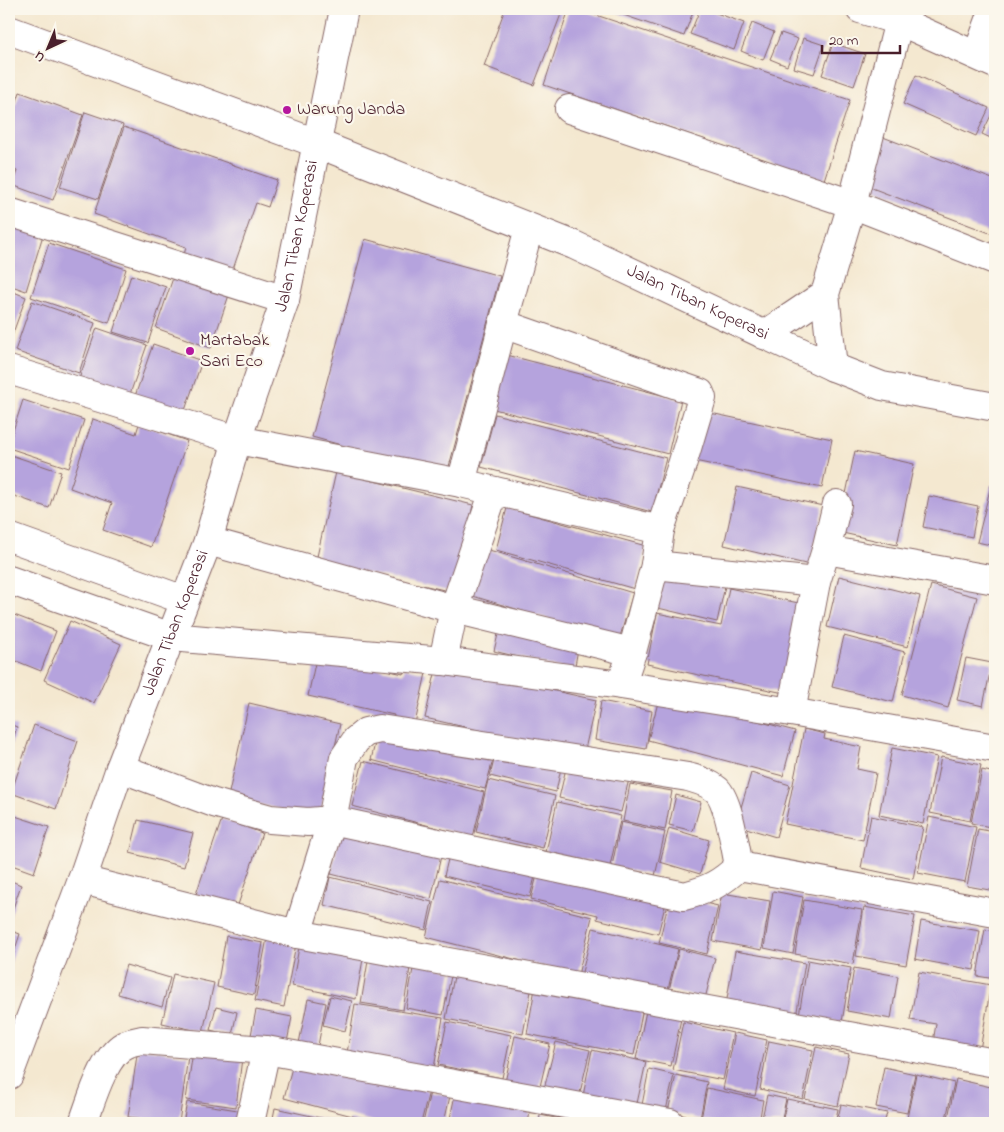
<svg xmlns="http://www.w3.org/2000/svg" width="1004" height="1132" viewBox="0 0 1004 1132" font-family="'Indie Flower',sans-serif">
	<style>
		.building { fill: #b5a3dd }
		.lines { fill: none; stroke-linecap: round; stroke-linejoin: round }
		.minor-casing { stroke: #866565; stroke-width: 30 }
		.minor { stroke: #fff; stroke-width: 28 }
		.poi-dot { fill: #b5179e; stroke: #fbf7ec; stroke-width: 2 }
		.labels { text-anchor: middle; dominant-baseline: central; stroke-width: 4.5; stroke-linejoin: round; paint-order: stroke }
		.poi-label { font-size: 18px; fill: #4a1f2b; stroke: #fbf7ec; text-anchor: start }
		.street-label { font-size: 18px; fill: #4a1f2b; stroke: #fbf7ec }
	</style>
	<rect width="100%" height="100%" fill="#fbf7ec"/>
	<filter id="ink" filterUnits="userSpaceOnUse"><feTurbulence type="fractalNoise" baseFrequency=".02" numOctaves="2"/><feDisplacementMap in="SourceGraphic" scale="10" xChannelSelector="R" yChannelSelector="G"/><feConvolveMatrix kernelMatrix="1 2 1 2 8 2 1 2 1" color-interpolation-filters="sRGB"/></filter>
	<filter id="wash" filterUnits="userSpaceOnUse"><feTurbulence type="fractalNoise" baseFrequency=".0096" numOctaves="4" result="noise"/><feDisplacementMap in="SourceGraphic" scale="20" xChannelSelector="R" yChannelSelector="G"/><feGaussianBlur stdDeviation="1.12" result="paint"/><feColorMatrix in="noise" values="0 0 0 0 0 0 0 0 0 0 0 0 0 0 0 0 0 1.4 0 .05"/><feComposite in="paint" operator="in"/></filter>
	<g filter="url(#wash)">
		<rect width="100%" height="100%" fill="#f4e8d0"/>
		<g id="blocks">
			<path class="building" d="M505 9H563L534 85 484 66Z
				M569 9H578L850 100 824 180 544 85Z
				M613 9H694L684 36 612 11Z
				M700 9H705L744 23 734 50 690 34Z
				M752 23 774 32 763 60 741 51Z
				M781 33 798 39 787 66 770 59Z
				M803 38 824 45 814 74 794 68Z
				M833 43 865 54 854 86 822 75Z
				M916 75 989 108 976 136 903 104Z
				M20 92 83 115 53 200 12 185 17 171 9 168V124Z
				M995 107V140L982 134Z
				M85 112 123 125 98 199 60 187Z
				M124 127 277 180 268 207 256 203 232 272 184 255 186 247 94 214Z
				M883 137 995 180V235L864 185Z
				M9 225 43 235 26 291 9 285Z
				M365 239 500 276 447 474 312 437Z
				M49 243 126 269 109 323 31 297Z
				M131 275 166 287 148 343 113 332Z
				M174 275 229 295 211 348 156 328Z
				M9 290 26 297 9 344Z
				M32 301 95 323 79 373 15 351Z
				M97 328 147 345 129 397 79 379Z
				M153 344 202 361 182 419 133 402Z
				M507 355 681 400 668 454 494 409Z
				M23 400 84 420 69 468 9 448V443Z
				M701 411 832 439 822 488 690 460Z
				M495 414 666 458 652 512 481 467Z
				M93 419 136 434 139 424 187 441 151 547 103 530 112 503 70 488Z
				M855 451 914 464 897 545 838 532Z
				M11 455 61 472 49 508 9 494V462Z
				M336 472 473 505 453 592 316 561Z
				M991 485 995 486V546L977 542Z
				M737 487 823 506 810 565 724 545Z
				M929 496 978 506 972 537 923 527Z
				M507 508 646 546 635 589 496 550Z
				M479 547 633 593 619 640 466 594Z
				M662 572 725 586 717 622 654 607Z
				M839 576 920 596 908 647 827 627Z
				M931 585 977 597 948 708 902 695Z
				M729 588 803 604 784 693 647 664 657 613 721 626Z
				M9 613 56 631 41 671 9 658Z
				M70 621 121 644 94 703 44 680Z
				M499 630 578 649 574 671 494 651Z
				M844 636 905 652 893 702 832 687Z
				M317 654 403 674 405 668 426 673 414 728 392 723 394 715 308 696Z
				M966 658 992 663 983 706 957 700Z
				M437 665 596 700 584 754 425 718Z
				M660 695 795 731 783 776 648 740Z
				M601 701 652 711 646 749 595 740Z
				M249 703 340 724 319 818 228 797Z
				M9 724 17 727 9 751Z
				M34 725 78 741 56 809 11 793Z
				M804 729 825 734 824 739 861 747 857 769 876 773 863 840 785 824Z
				M378 731 493 760 485 789 371 760Z
				M497 748 562 763 556 792 490 776Z
				M892 748 937 757 923 824 879 815Z
				M941 757 981 765 970 821 930 813Z
				M363 761 484 792 473 837 352 806Z
				M567 764 629 779 621 812 559 798Z
				M982 770 995 773V828L971 823Z
				M751 773 790 785 776 837 736 825Z
				M488 780 555 796 543 848 476 832Z
				M630 784 672 791 665 830 623 821Z
				M676 795 701 802 693 831 669 825Z
				M557 802 621 816 610 866 546 852Z
				M9 814 49 827 34 873 9 864Z
				M871 816 923 827 913 879 861 868Z
				M929 817 976 827 965 882 918 873Z
				M222 819 262 833 237 908 196 894Z
				M138 820 193 833 184 867 130 853Z
				M621 822 665 832 655 876 612 866Z
				M342 827 442 852 431 899 331 874Z
				M669 828 709 840 700 874 660 862Z
				M978 829 995 832V891L967 886Z
				M451 847 537 868 530 897 444 876Z
				M539 867 667 898 658 934 597 919 598 915 531 899Z
				M330 877 432 902 426 930 324 905Z
				M440 879 592 917 578 975 426 937Z
				M9 880 21 885 9 920Z
				M773 891 803 897 793 954 764 948Z
				M722 893 770 901 762 950 713 941Z
				M670 895 718 906 707 954 659 943Z
				M804 900 862 910 853 964 795 954Z
				M864 907 915 916 906 965 856 956Z
				M921 921 980 931 974 970 915 959Z
				M593 928 678 949 667 993 582 972Z
				M985 929 995 931V979L977 976Z
				M9 930 20 934 9 968Z
				M226 936 263 943 254 995 217 987Z
				M267 938 296 944 284 1007 255 1001Z
				M299 947 363 959 356 999 292 986Z
				M679 949 715 958 705 999 669 990Z
				M735 951 805 963 795 1023 725 1011Z
				M369 955 411 962 403 1010 361 1003Z
				M808 960 851 968 842 1022 799 1015Z
				M414 963 452 971 443 1015 406 1008Z
				M126 965 170 978 162 1007 118 994Z
				M854 968 898 976 891 1019 847 1011Z
				M455 971 532 986 523 1034 446 1019Z
				M919 972 991 985 980 1050 933 1042 936 1024 910 1020Z
				M173 974 214 983 203 1032 162 1023Z
				M535 988 643 1008 634 1055 527 1034Z
				M330 996 352 1001 345 1031 323 1025Z
				M308 999 326 1003 317 1051 298 1048Z
				M355 1004 443 1018 434 1068 347 1053Z
				M216 1007 237 1012 232 1035 210 1030Z
				M256 1010 292 1017 285 1052 249 1045Z
				M646 1011 681 1019 671 1066 636 1059Z
				M447 1022 511 1035 502 1078 438 1065Z
				M683 1022 733 1033 723 1080 673 1070Z
				M735 1033 767 1040 755 1096 723 1089Z
				M515 1036 550 1044 538 1095 504 1087Z
				M769 1041 813 1050 803 1099 760 1089Z
				M556 1042 590 1050 579 1097 544 1089Z
				M816 1047 849 1054 838 1106 805 1099Z
				M138 1048 188 1056 179 1123 128 1117Z
				M592 1050 646 1062 636 1108 583 1096Z
				M193 1051 242 1058 236 1107 186 1100Z
				M295 1056 429 1091 421 1123H379L284 1098Z
				M884 1067 915 1074 907 1113 876 1107Z
				M649 1069 674 1075 665 1115 641 1110Z
				M916 1074 954 1083 945 1123H906Z
				M676 1075 707 1082 700 1119 668 1112Z
				M956 1079 995 1088V1097L990 1123H947Z
				M707 1088 763 1100 759 1123H720L701 1119Z
				M430 1092 450 1096 444 1123H423Z
				M455 1095 530 1112 528 1123H449Z
				M767 1095 786 1099 781 1123H761Z
				M787 1099 838 1109 835 1123H782Z
				M187 1102 244 1111 242 1123H183Z
				M841 1104 887 1113 884 1123H837Z
				M994 1105 995 1123H991Z
				M275 1108 339 1122V1123H272Z
				M540 1115 576 1122V1123H539Z
				M349 1119 365 1123H348Z"/>
		</g>
	</g>
	<g filter="url(#ink)">
		<use href="#blocks" fill-opacity="0" stroke="#866565" stroke-width="1"/>
		<g class="lines">
			<g class="minor-casing">
				<g id="minor">
					<path d="M860 9 899 21 995 64"/>
					<path id="s1" d="M9 30 316 143 574 245 833 367 882 386 995 407"/>
					<path d="M977 55 994 9"/>
					<path d="M569 109 852 204 995 260"/>
					<path d="M9 212 285 300"/>
					<path d="M529 228 503 324 700 393 702 398 682 465 660 530 655 565 632 652 621 685"/>
					<path d="M764 335 825 294"/>
					<path d="M833 367 825 294 852 204 899 21"/>
					<path d="M9 370 237 440 461 483 660 530"/>
					<path d="M461 483 503 324"/>
					<path d="M9 537 184 600"/>
					<path d="M208 541 454 609 632 652"/>
					<path d="M826 550 995 580"/>
					<path d="M655 565 816 582"/>
					<path d="M9 580 171 637 443 661 621 685 791 712 995 748"/>
					<path d="M443 661 454 609 494 491"/>
					<path d="M791 712 816 582 826 550 837 504"/>
					<path d="M120 768 214 803 270 819 308 822 332 820 684 896C708 890 722 883 739 866 735 847 729 802 717 790 708 782 698 780 688 777L380 729 366 732 356 740 344 758 332 820 297 934"/>
					<path d="M739 866 995 913"/>
					<path d="M82 880 297 934 995 1063"/>
					<path id="s2" d="M9 1075 82 880 120 768 208 541 237 440 285 300 344 9"/>
					<path d="M83 1123C91 1102 104 1053 127 1044 131 1042 137 1041 142 1040L266 1050 670 1123"/>
					<path d="M250 1123 266 1050"/>
				</g>
			</g>
			<use href="#minor" class="minor"/>
		</g>
	</g>
	<g class="poi-dot">
		<circle cx="287" cy="110" r="5"/>
		<circle cx="190" cy="351" r="5"/>
	</g>
	<g class="labels">
		<g class="poi-label">
			<text x="297" y="110">Warung Janda</text>
			<text x="200" y="341">Martabak<tspan x="200" dy="21">Sari Eco</tspan></text>
		</g>
		<g class="street-label">
			<text stroke="none"><textPath href="#s2" startOffset="888">Jalan Tiban Koperasi</textPath></text>
			<text stroke="none"><textPath href="#s1" startOffset="741">Jalan Tiban Koperasi</textPath></text>
			<text stroke="none"><textPath href="#s2" startOffset="482">Jalan Tiban Koperasi</textPath></text>
		</g>
	</g>
	<rect width="1004" height="1132" fill="none" stroke="#fbf7ec" stroke-width="30"/>
	<g transform="translate(48 48) rotate(224)" stroke="#fbf7ec" stroke-width="4" paint-order="stroke">
	<path d="M0-4L9 19L0 12L-9 19Z" fill="#4a1f2b"/>
	<text y="-8" font-size="14" font-weight="bold" text-anchor="middle" fill="#4a1f2b">U</text>
	</g>
	<path d="M822 45v8h78v-8" fill="none" stroke="#4a1f2b" stroke-width="2.5"/>
	<text x="829" y="45" font-size="15" fill="#4a1f2b" stroke="#fbf7ec" stroke-width="4" paint-order="stroke">20 m</text>
</svg>
